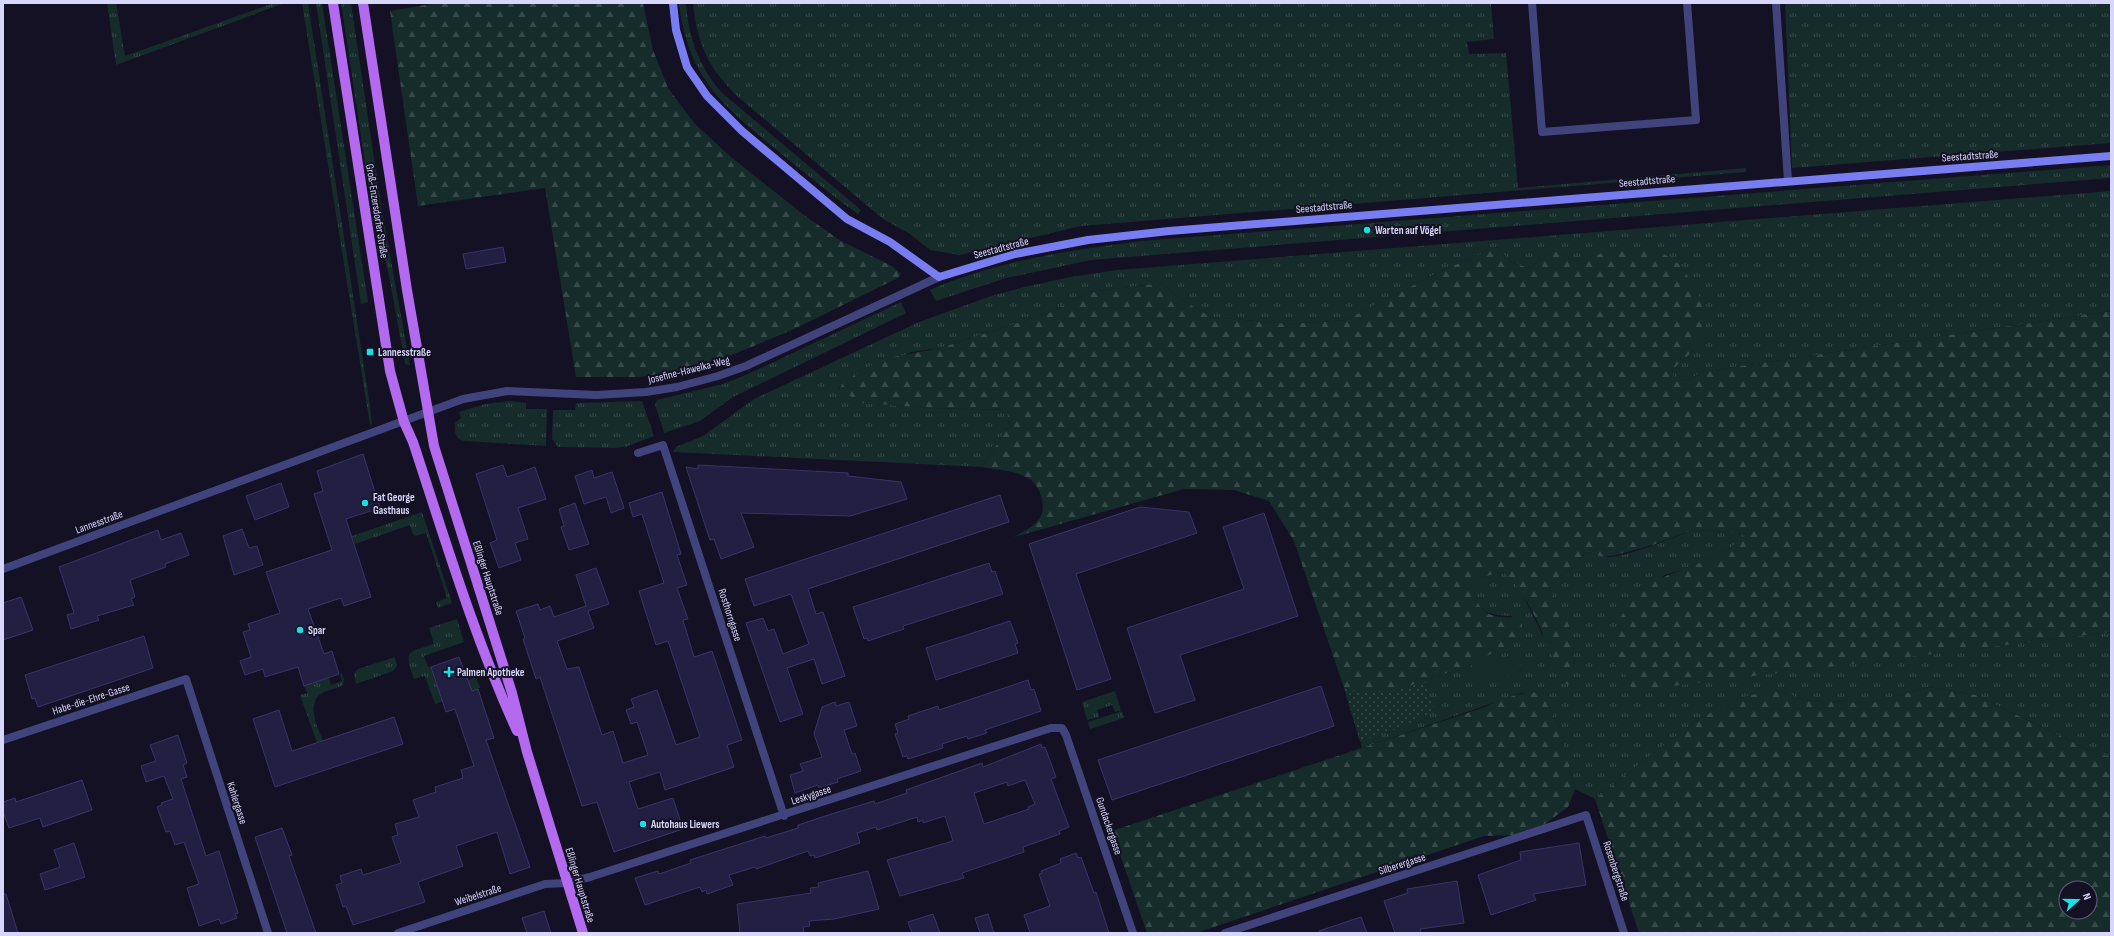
<svg xmlns="http://www.w3.org/2000/svg" width="2114" height="936" viewBox="0 0 2114 936" font-family="'Sofia Sans Condensed',sans-serif">
	<style>
		.grass { fill: url(#grass-tufts) }
		.forest { fill: url(#forest-firs); fill-rule: evenodd }
		.park { fill: url(#park-dots) }
		.garden { fill: #152c2a }
		.building { fill: #231f42; stroke: #3a336c; fill-rule: evenodd }
		.lines { fill: none; stroke-linecap: round; stroke-linejoin: round }
		.lane { stroke: #41437d; stroke-width: 8 }
		.street { stroke: #41437d; stroke-width: 8 }
		.secondary { stroke: #787ef1; stroke-width: 8 }
		.primary { stroke: #b36aef; stroke-width: 10 }
		.poi-dot { fill: #18e1e6; stroke: #131123; stroke-width: 1.5 }
		.labels { text-anchor: middle; dominant-baseline: central; stroke-width: 4; stroke-linejoin: round; paint-order: stroke }
		.street-label { font-size: 11px; fill: #d8d7fb; stroke: #131123 }
		.poi-label { font-size: 11px; font-weight: bold; fill: #d8d7fb; stroke: #131123; text-anchor: start }
	</style>
	<defs>
		<pattern id="grass-tufts" width="24" height="20" patternUnits="userSpaceOnUse"><rect width="24" height="20" fill="#152c2a"/><path d="M3 7l-1-3M5 7V3M7 7l1-3M15 17l-1-3M17 17v-4M19 17l1-3" fill="none" stroke="#364a4a"/></pattern>
		<pattern id="forest-firs" width="22" height="20" patternUnits="userSpaceOnUse"><rect width="22" height="20" fill="#152c2a"/><path d="M5 1l3.5 6h-7zM16 11l3.5 6h-7z" fill="#364a4a"/></pattern>
		<pattern id="park-dots" width="8" height="8" patternUnits="userSpaceOnUse"><rect width="8" height="8" fill="#152c2a"/><path d="M2 2h.1M6 6h.1" fill="none" stroke="#364a4a" stroke-width="1.8" stroke-linecap="round"/></pattern>
	</defs>
	<rect width="100%" height="100%" fill="#131123"/>
	<path class="grass" d="M107 3H116L125 56 274 3H285L116 65Z
		M302 3H308L370 406 372 425H370Z
		M316 3H322L368 302 361 304Z
		M341 3H351L381 205 410 365 405 364 388 270 373 216Z
		M679 3H686C689 39 698 64 721 92L861 210 858 214C831 195 805 173 779 152 724 106 688 80 679 3Z
		M693 3H1491L1494 39 1467 42 1469 54 1506 53 1518 188 1746 168V172L1081 226 960 255 930 250 910 234 883 219 738 97C708 68 697 44 693 3Z
		M1785 3H2111V143L1792 168Z
		M2111 165V178L1091 260 1006 278 936 301 930 290C996 261 1070 250 1141 241Z
		M2111 191V311L1701 372 1687 381 1674 380 1672 370 1694 350 1603 253 1575 261 1554 251 1528 268 1510 261 1497 247 1439 272 1346 320 1288 324 1211 317 1182 300 1162 283 1090 292 1049 313 940 348 911 352 838 388 862 403 930 408 1007 410 1009 426 982 467 673 452 676 447 703 436 754 399 919 322 991 296 1024 287 1071 277 1117 270Z
		M901 302 906 313 733 397 700 421 664 433 655 404 657 400 723 384 748 374Z
		M510 401 526 403V409H547L546 446 464 441C455 439 454 431 455 423L461 418 459 412 485 404Z
		M642 401 654 436 625 447 614 448 558 447 552 439 553 410H575L576 403Z
		M422 512 452 603 438 608 436 602 447 598 426 533 415 536 413 535 410 525 355 544 352 536Z
		M1693 530 1731 532 1746 535C1727 556 1689 567 1663 576L1615 664 1625 674 1633 690 2111 632V757L2095 753 1976 695 1929 687 1871 703 1804 700 1778 690 1698 719 1595 799 1575 789 1560 729 1548 703 1522 693 1362 748 1344 688 1400 690 1433 677 1469 667 1478 660 1512 616C1484 616 1473 609 1474 579L1504 572 1519 587 1542 634 1574 665C1576 636 1564 612 1549 588L1563 573 1574 567 1585 552C1591 553 1597 556 1603 557 1623 559 1673 538 1693 530Z
		M457 619 464 642 424 656 428 667H431L441 696 473 678 472 674 474 672 480 688 435 704 425 676 414 679C404 650 406 653 434 644L429 628Z
		M395 657 397 666 393 671 356 684 354 674 358 669Z
		M342 673 344 680 343 685C337 689 329 689 322 693 305 704 318 728 323 741L317 743 300 695 307 693 304 686 329 678 331 685 342 681 340 674Z
		M1115 691 1121 710 1115 712 1112 705 1097 710 1099 717 1087 720 1082 702Z
		M1122 711 1124 718 1090 729 1088 722Z"/>
	<path class="forest" d="M436 3H643L653 50 668 88 695 124 731 157 804 215 841 241 892 266 901 274 898 278 792 330 727 357 680 371 639 377H576L545 188 418 206 390 11Z
		M1497 247 1510 261 1528 268 1554 251 1575 261 1603 253 1654 247 1680 265 1697 290 1707 322 1694 350 1672 370 1675 380 1687 381 1701 372 2111 311V632L1633 691 1625 674 1615 664C1617 652 1616 626 1622 615 1649 564 1713 572 1745 535L1731 532 1693 530 1653 545 1616 555 1604 557 1585 552 1574 567 1563 573 1549 588C1571 623 1579 642 1571 684H1563C1547 646 1534 601 1504 572L1474 579C1474 595 1476 611 1495 616 1508 619 1510 614 1522 623V634L1512 644 1478 660 1469 667 1433 677 1400 690 1368 693 1344 688 1294 541 1269 501 1234 490 1184 489 1014 537C1023 532 1033 527 1039 519 1048 508 1040 484 1028 478 1014 470 998 470 982 467L1009 426 1007 410 930 408 862 403 838 389 856 374 883 359 940 348 1049 313 1090 292 1162 283 1182 300 1211 317 1288 324 1346 320 1439 272Z
		M1929 687 1976 695 2095 753 2111 757V933H1639L1595 799 1698 719 1746 696 1778 690 1804 700 1871 703ZM2066 888H2090V912H2066Z
		M1539 692 1548 703 1560 729 1575 789 1568 807 1545 824 1516 835 1484 836 1196 933H1147L1112 831 1485 707C1503 698 1519 693 1539 692Z"/>
	<path class="park" d="M1425 680 1435 711 1399 728 1360 741 1344 688C1378 696 1393 693 1425 680Z"/>
	<path class="garden" d="M1515 653 1522 670 1478 689 1471 672Z"/>
	<path class="building" d="M503 247 506 262 466 269 463 254Z
		M363 454 380 508 346 519 371 597 344 606 341 598 308 609 324 654 332 651 339 674 304 686 298 667 265 677 263 669 245 675 240 661 251 657 243 632 250 630 248 624 280 613 266 572 332 550 314 494 323 491 317 471Z
		M503 465 507 477 535 467 546 499 518 508 528 539 515 543 521 560 499 568 490 543 497 540 476 474Z
		M698 465 848 473V476L901 482 907 499 850 516 741 513 754 547 721 559 714 539 710 540 686 467 698 469Z
		M592 470 594 478 612 472 624 508 611 513 606 497 584 504 575 476Z
		M281 483 289 507 255 520 246 496Z
		M662 492 681 554 677 555 687 585 677 588 688 619 683 620 694 657 712 651 742 740 727 745 734 767 665 790 660 772 629 782 638 809 673 798 683 829 614 852 597 802 582 806 540 677 536 679 523 639 525 638 516 611 538 604 540 610 550 606 554 617 586 606 576 575 596 568 609 604 588 611 594 628 557 641 567 669 579 667 602 735 613 731 623 763 648 755 637 722 631 724 626 710 634 707 631 699 657 690 676 745 700 737 668 641 656 645 639 591 664 583 642 514 633 517 629 503Z
		M1000 495 1009 522 808 589 816 614 823 612 845 676 822 684 814 659 787 668 803 714 780 722 746 623 763 618 768 631 774 629 783 654 809 644 791 594 754 606 745 579Z
		M575 503 589 544 569 550 561 527 564 526 559 509Z
		M1140 507 1189 512 1197 533 1076 574 1111 679 1077 690 1029 544Z
		M1264 513 1298 616 1180 655 1195 700 1155 713 1127 628 1244 589 1223 527Z
		M242 529 249 548 257 546 263 565 234 575 223 536Z
		M158 530 161 540 181 533 189 555 165 564 166 567 130 580 135 597 131 599 134 605 97 616 99 620 71 629 67 615 74 613 59 567Z
		M989 563 992 572 995 571 1003 594 903 626 904 629 868 641 867 638 864 639 853 607Z
		M21 597 33 630 3 640V603Z
		M1010 621 1018 643 1015 644 1018 653 936 680 926 648Z
		M144 636 153 668 38 707 35 698 32 699 25 675Z
		M459 657 472 691 478 689 494 738 486 740 530 867 510 874 497 832 482 837 456 846 463 866 418 882 425 902 353 925 346 906 343 907 336 885 342 883 340 876 361 869 363 875 401 863 392 837 398 835 395 824 419 817 413 800 436 792 435 787 463 778 461 770 474 766 455 709 446 712 431 667Z
		M1028 680 1031 690 1034 689 1041 711 985 730 987 733 968 739 967 736 942 744 943 748 908 759 907 756 903 757 895 734 898 733 895 724 909 719 908 716 938 706 939 710Z
		M1321 686 1334 726 1112 800 1098 760Z
		M835 702 836 706 849 702 857 726 844 730 852 754 855 753 861 771 837 779 838 782 819 788 818 785 795 793 790 775 803 771 800 764 822 757 814 734 822 707Z
		M279 710 292 751 394 717 403 744 275 787 253 719Z
		M178 735 187 763 183 765 187 777 181 779 206 856 219 851 238 913 235 914 237 918 221 924 219 919 199 926 187 888 199 884 184 842 175 845 170 831 166 832 157 807 162 805 161 803 173 799 164 776 146 782 141 766 156 761 150 745Z
		M1041 744 1042 748 1045 747 1056 777 1051 779 1069 827 1059 831 1060 834 1023 847 1024 852 962 873 964 878 900 896 887 860 953 841 945 816 923 823V820L918 822 917 817 877 830 876 827 857 833 860 843 815 858 814 855 810 856 808 851 756 869 755 867 729 875 733 885 707 894 706 890 702 892 700 887 645 905 635 878 658 871 659 874 691 863 690 860 765 836 766 838 798 828V825L825 816 874 801 875 804 907 793 906 790 982 763 983 767ZM1025 780 1035 804 1028 807 1029 809 984 824 974 793 1007 782 1008 786Z
		M82 780 92 810 43 827 40 818 9 828 3 812V802L15 798 16 802Z
		M282 828 292 855 289 856 316 933H287L255 837Z
		M74 843 85 877 45 890 40 874 60 867 54 850Z
		M1579 843 1586 885 1533 894 1536 900 1491 915 1478 875 1521 860 1520 852Z
		M1076 853 1078 858 1081 857 1094 893 1096 892 1109 933H1030L1024 915 1050 906 1039 874 1042 873 1041 871 1061 863 1060 859Z
		M868 871 879 909 834 919 809 921 810 926 803 927 804 933H740L737 904 811 893 810 888 819 887 818 883Z
		M1457 881 1464 923 1420 929 1421 933H1395L1384 901 1408 893 1407 889Z
		M3 894H6L18 933H3Z
		M544 911 551 933H527L522 918Z
		M933 914 940 933H912L908 922Z
		M988 914 994 933H980L975 918Z
		M1361 917 1367 933H1320L1319 931Z"/>
	<g class="lines">
		<path class="lane" d="M1532 3 1542 132 1696 120 1687 3
			M1776 3 1788 181
			M1225 933 1586 815 1624 933"/>
		<path class="street" d="M638 453 663 445 784 816
			M3 569 463 399 507 391 596 395 646 392 677 387 718 376 746 366 939 277
			M3 740 186 679 268 933
			M398 933 545 884 566 883 590 877 1051 728H1062L1066 735 1133 933"/>
		<path class="secondary" d="M673 3 676 30 687 67 707 96 742 131 847 219 890 242 939 277 1015 254 1088 240 1169 231 2111 156"/>
		<path class="primary" d="M333 3 390 371 404 422 413 442C445 539 474 637 517 731
			M363 3 407 290 434 446 512 693 527 752 583 933"/>
	</g>
	<g class="poi-dot">
		<circle cx="1367" cy="230" r="4"/>
		<rect x="366" y="348" width="8" height="8" rx="2"/>
		<circle cx="365" cy="503" r="4"/>
		<circle cx="300" cy="630" r="4"/>
		<path d="M447 666h4v4h4v4h-4v4h-4v-4h-4v-4h4z"/>
		<circle cx="643" cy="824" r="4"/>
	</g>
	<g class="labels">
		<g class="street-label">
			<text transform="translate(1970 156) rotate(-4)">Seestadtstraße</text>
			<text transform="translate(1647 181) rotate(-5)">Seestadtstraße</text>
			<text transform="translate(1324 207) rotate(-5)">Seestadtstraße</text>
			<text transform="translate(377 211) rotate(81)">Groß-Enzersdorfer Straße</text>
			<text transform="translate(1001 248) rotate(-15)">Seestadtstraße</text>
			<text transform="translate(689 370) rotate(-14)">Josefine-Hawelka-Weg</text>
			<text transform="translate(99 522) rotate(-20)">Lannesstraße</text>
			<text transform="translate(488 578) rotate(72)">Eßlinger Hauptstraße</text>
			<text transform="translate(730 615) rotate(72)">Rosthorngasse</text>
			<text transform="translate(91 699) rotate(-18)">Habe-die-Ehre-Gasse</text>
			<text transform="translate(811 795) rotate(-18)">Leskygasse</text>
			<text transform="translate(237 803) rotate(72)">Kahlergasse</text>
			<text transform="translate(1109 826) rotate(71)">Gundackergasse</text>
			<text transform="translate(1402 864) rotate(-18)">Silberergasse</text>
			<text transform="translate(1616 871) rotate(72)">Rosenbergstraße</text>
			<text transform="translate(580 885) rotate(73)">Eßlinger Hauptstraße</text>
			<text transform="translate(478 895) rotate(-18)">Weibelstraße</text>
		</g>
		<g class="poi-label">
			<text x="1375" y="230">Warten auf Vögel</text>
			<text x="378" y="352">Lannesstraße</text>
			<text x="373" y="497">Fat George<tspan x="373" dy="13">Gasthaus</tspan></text>
			<text x="308" y="630">Spar</text>
			<text x="457" y="672">Palmen Apotheke</text>
			<text x="651" y="824">Autohaus Liewers</text>
		</g>
	</g>
	<rect width="2114" height="936" fill="none" stroke="#d8d7fb" stroke-width="8"/>
	<g transform="translate(2078 900) rotate(69)"><circle r="19" fill="#131123" stroke="#626079"/>
	<path d="M0-3L7 15L0 10L-7 15Z" fill="#18e1e6"/>
	<text y="-6" font-size="11" font-weight="bold" text-anchor="middle" fill="#d8d7fb">N</text>
	</g>
</svg>
